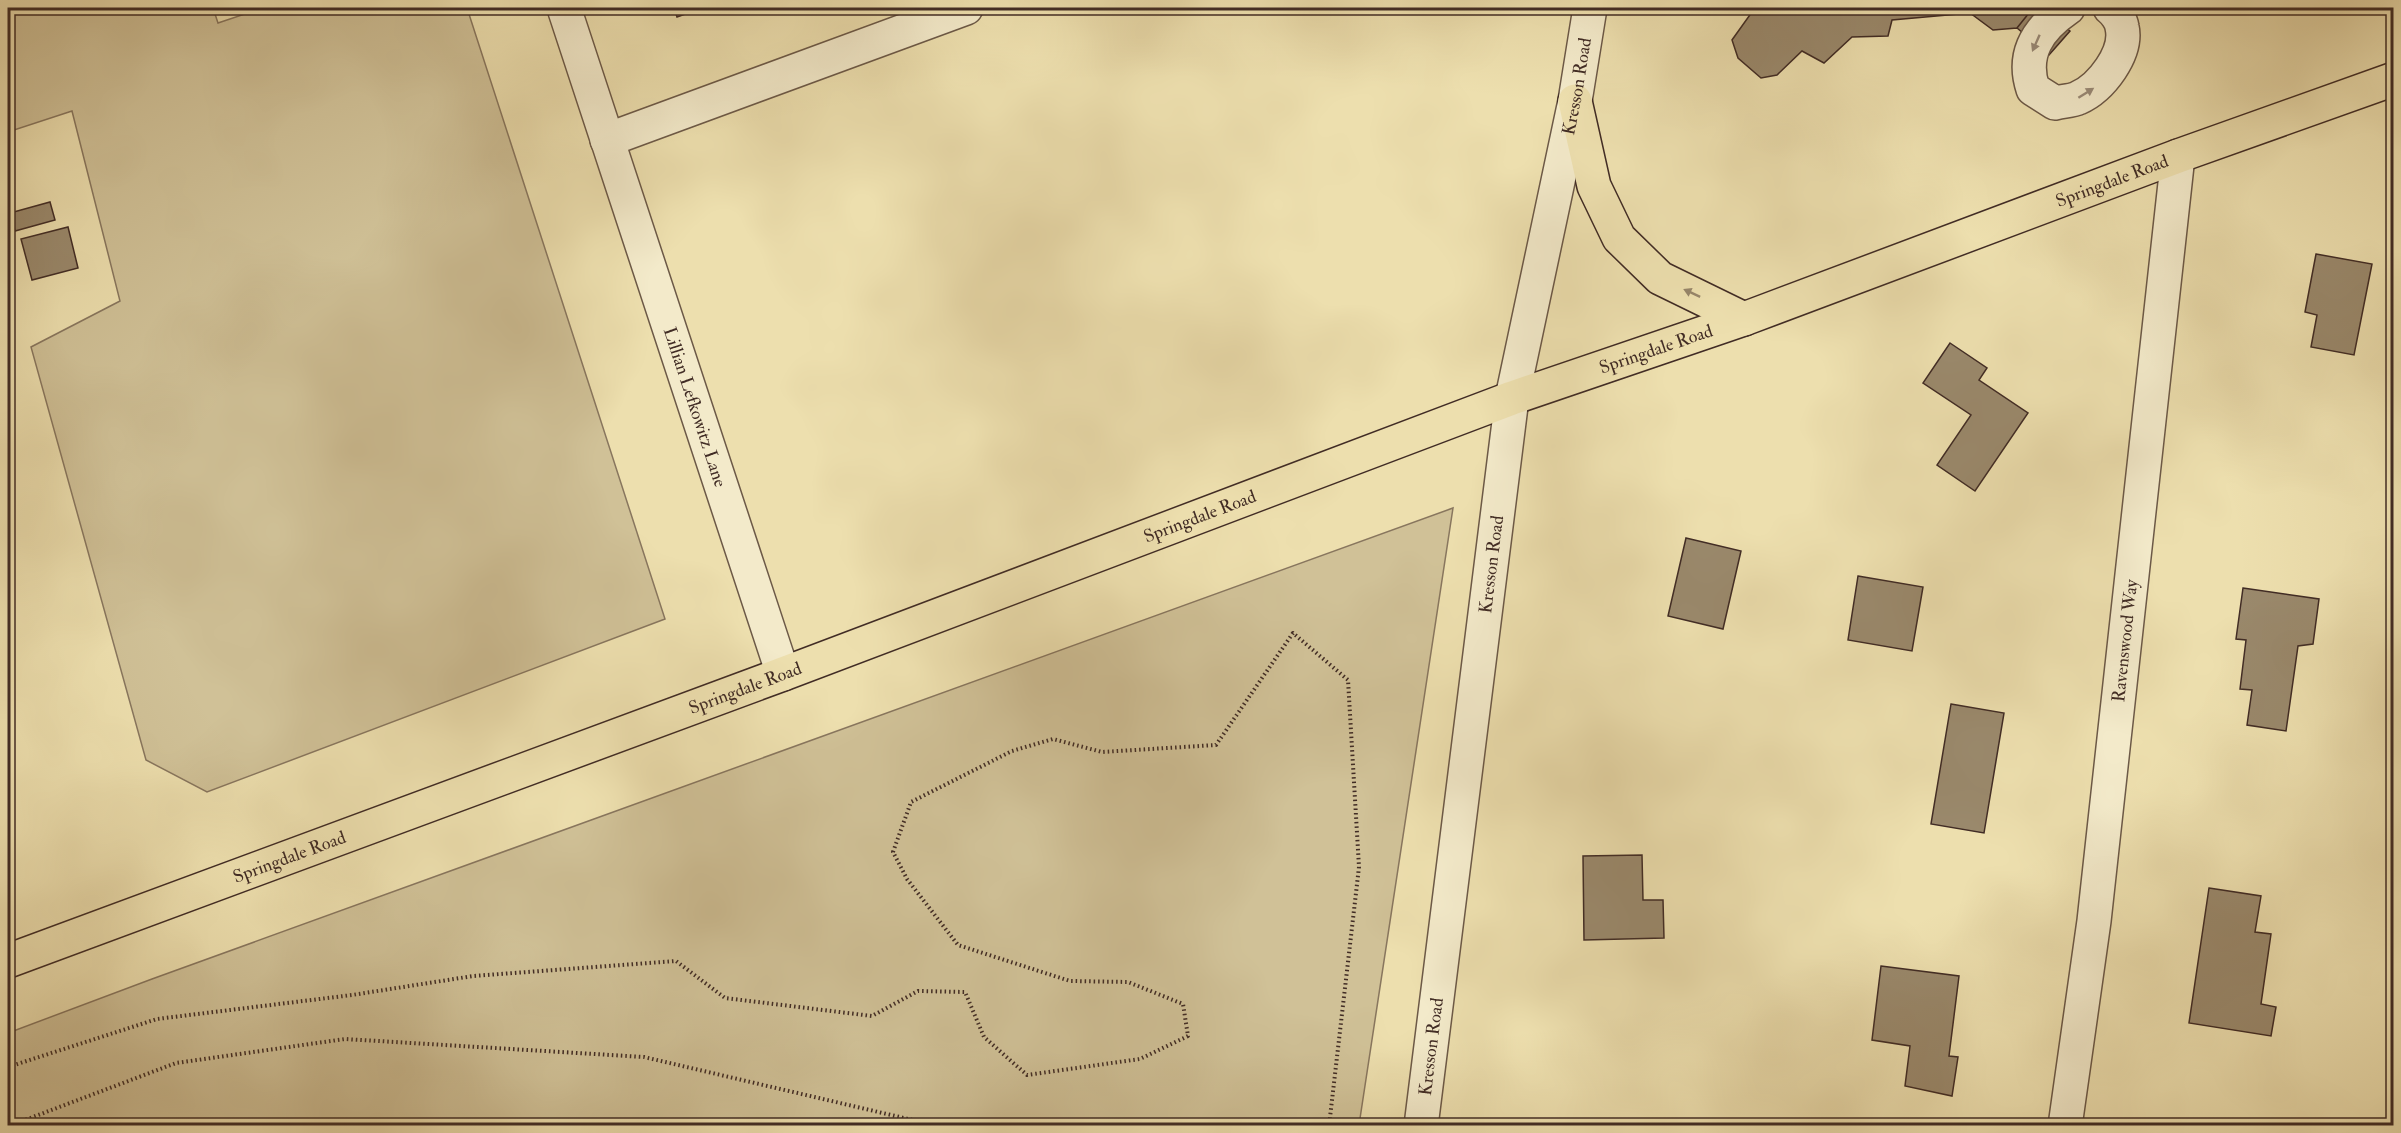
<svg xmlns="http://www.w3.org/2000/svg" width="2401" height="1133" viewBox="0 0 2401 1133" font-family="'IM FELL Double Pica',serif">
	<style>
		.green { fill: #d0c197; stroke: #88765e; stroke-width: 1.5 }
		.building { fill: #9a896c; stroke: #412c25; stroke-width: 1.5 }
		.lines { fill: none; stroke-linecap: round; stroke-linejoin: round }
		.minor-casing { stroke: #6c5947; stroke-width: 36 }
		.major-casing { stroke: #412c25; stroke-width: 36 }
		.path { stroke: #412c25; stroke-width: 4; stroke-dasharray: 1.5 3; stroke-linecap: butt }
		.minor { stroke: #f3eaca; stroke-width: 33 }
		.major { stroke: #eddfae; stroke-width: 33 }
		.oneway { fill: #9a8b78 }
		.oneway2 { fill: #97866a }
		.labels { text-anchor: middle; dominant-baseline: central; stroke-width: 4.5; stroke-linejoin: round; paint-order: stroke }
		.street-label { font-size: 18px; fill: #412c25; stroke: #f3eaca }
	</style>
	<rect width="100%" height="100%" fill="#eddfae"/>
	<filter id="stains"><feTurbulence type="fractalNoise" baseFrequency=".00333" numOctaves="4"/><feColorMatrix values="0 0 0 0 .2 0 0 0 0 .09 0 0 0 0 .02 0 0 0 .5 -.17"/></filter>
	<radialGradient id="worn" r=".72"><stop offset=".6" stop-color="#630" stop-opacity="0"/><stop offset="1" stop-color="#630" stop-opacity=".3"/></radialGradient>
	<path class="green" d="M8 8H213L218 23 263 8H467L665 619 207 792 146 760 31 347 120 301 72 111 8 132Z
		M1453 508 1359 1125H8V1033L152 979Z"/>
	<path class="building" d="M674 8H702L677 17Z
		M1749 8H2033L2017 28 1993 30 1970 13 1892 20 1888 36 1852 37 1824 63 1802 51 1777 75 1761 78 1738 58 1732 40 1752 12Z
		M2033 8H2041L2070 31 2049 55 2017 28Z
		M50 202 55 220 15 231 10 213Z
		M68 227 78 268 32 280 21 239Z
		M2316 254 2372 264 2354 355 2311 347 2317 315 2305 312Z
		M1950 343 1987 368 1979 380 2028 413 1975 491 1937 465 1971 415 1923 383Z
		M1686 538 1741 551 1723 629 1668 616Z
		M1858 576 1923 587 1912 651 1848 640Z
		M2243 588 2319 599 2313 644 2298 646 2286 731 2247 725 2252 690 2240 689 2246 640 2236 639Z
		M1951 704 2004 713 1984 833 1931 824Z
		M1642 855 1643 900H1663L1664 938 1584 940 1583 856Z
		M2209 888 2261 896 2255 932 2271 934 2261 1004 2276 1007 2271 1036 2189 1023Z
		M1881 966 1959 976 1949 1056 1958 1057 1952 1096 1905 1086 1910 1046 1872 1040Z"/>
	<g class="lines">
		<g class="minor-casing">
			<g id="minor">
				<path id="s1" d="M564 8 783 674"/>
				<path d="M2068 8C2039 28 2021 53 2033 89L2055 103C2063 101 2072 101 2078 98 2101 88 2128 53 2122 27 2121 20 2115 12 2110 8"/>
				<path d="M607 140 966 8"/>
				<path id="s2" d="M1421 1126 1512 398 1575 101 1590 8"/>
				<path id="s3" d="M2065 1126 2094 921 2178 156"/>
			</g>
		</g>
		<g class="major-casing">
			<g id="major">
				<path d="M1575 101 1594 186 1619 238 1660 278 1744 319"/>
				<path id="s4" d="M8 961 783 674 1512 398 1744 319 2178 156 2394 79"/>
			</g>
		</g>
		<path class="path" d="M8 1067 157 1019 352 995 473 976 676 961 725 998 872 1016 918 991 965 992 984 1037 1027 1075 1140 1059 1188 1036 1183 1004 1128 982 1070 981 958 945 907 879 893 852 911 802 1012 751 1053 739 1102 752 1216 745 1293 633 1348 680 1359 867 1329 1126
			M9 1126 176 1063 345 1039 644 1057 938 1126"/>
		<use href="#minor" class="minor"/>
		<use href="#major" class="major"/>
	</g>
	<defs><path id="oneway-solid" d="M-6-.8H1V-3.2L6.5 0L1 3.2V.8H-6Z" transform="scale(1.5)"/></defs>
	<g class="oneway">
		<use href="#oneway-solid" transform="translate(2036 43) rotate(114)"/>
		<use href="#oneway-solid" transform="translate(2086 93) rotate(-32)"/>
	</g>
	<use class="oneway2" href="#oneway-solid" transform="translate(1692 293) rotate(-155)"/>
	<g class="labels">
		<g class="street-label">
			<text stroke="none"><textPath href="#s2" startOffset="1052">Kresson Road</textPath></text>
			<text stroke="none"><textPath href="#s4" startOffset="2244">Springdale Road</textPath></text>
			<text stroke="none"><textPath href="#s4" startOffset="1758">Springdale Road</textPath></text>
			<text stroke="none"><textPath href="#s1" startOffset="420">Lillian Lefkowitz Lane</textPath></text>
			<text stroke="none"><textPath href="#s4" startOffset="1272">Springdale Road</textPath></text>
			<text stroke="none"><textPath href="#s2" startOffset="566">Kresson Road</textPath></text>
			<text stroke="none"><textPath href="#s3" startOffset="489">Ravenswood Way</textPath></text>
			<text stroke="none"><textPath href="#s4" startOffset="786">Springdale Road</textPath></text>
			<text stroke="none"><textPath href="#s4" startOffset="300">Springdale Road</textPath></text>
			<text stroke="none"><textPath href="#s2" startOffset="80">Kresson Road</textPath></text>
		</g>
	</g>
	<rect width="2401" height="1133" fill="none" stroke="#eddfae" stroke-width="30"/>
	<rect x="9" y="9" width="2383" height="1115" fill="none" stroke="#412c25" stroke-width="3"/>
	<rect x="15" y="15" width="2371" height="1103" fill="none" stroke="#412c25" stroke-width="1.5"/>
	<rect width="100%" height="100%" filter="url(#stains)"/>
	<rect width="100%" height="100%" fill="url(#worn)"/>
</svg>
